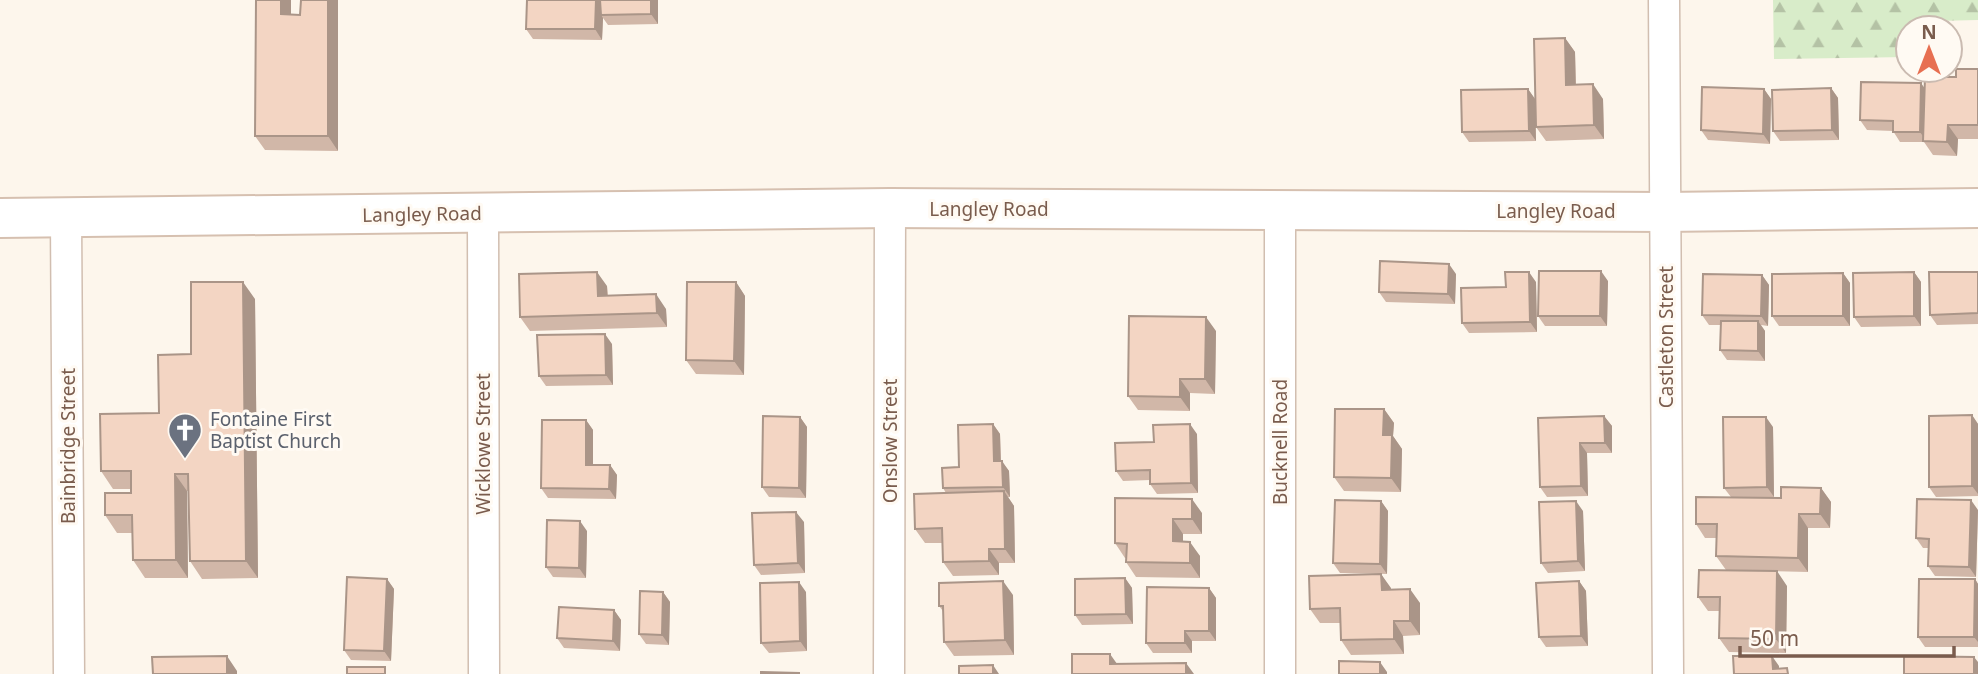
<svg xmlns="http://www.w3.org/2000/svg" width="1978" height="674" viewBox="0 0 1978 674" font-family="'Noto Sans',sans-serif">
	<style>
		.forest { fill: url(#forest-firs) }
		.lines { fill: none; stroke-linecap: round; stroke-linejoin: round }
		.street-casing { stroke: #d1beb0; stroke-width: 33 }
		.secondary-casing { stroke: #d6c0b0; stroke-width: 42 }
		.street { stroke: #fff; stroke-width: 30 }
		.secondary { stroke: #fff; stroke-width: 38 }
		.wall { fill: #d1b7a8 }
		.shaded-wall { fill: #aa9588 }
		.building { fill: #f3d5c3; stroke: #aa9588; stroke-width: 2 }
		.labels { text-anchor: middle; dominant-baseline: central; stroke-width: 6; stroke-linejoin: round; paint-order: stroke }
		.street-label { font-size: 19px; fill: #7a5c4d; stroke: #fffaf3 }
		.worship-label { font-size: 19px; fill: #5b616d; stroke: #fffaf3; text-anchor: start }
	</style>
	<defs>
		<pattern id="forest-firs" width="22" height="20" patternUnits="userSpaceOnUse" patternTransform="scale(1.75)"><rect width="22" height="20" fill="#d8ecc9"/><path d="M5 1l3.5 6h-7zM16 11l3.5 6h-7z" fill="#b4c2a5"/></pattern>
	</defs>
	<rect width="100%" height="100%" fill="#fdf6ec"/>
	<path class="forest" d="M1773 0H1978V20L1936 21V28H1908V57L1774 59Z"/>
	<g class="lines">
		<g class="street-casing">
			<path id="street" d="M1664 0 1668 674
				M1280 211V674
				M483 213 484 674
				M66 218 69 674
				M889 674 890 208"/>
		</g>
		<g class="secondary-casing">
			<path id="secondary" d="M0 218 890 208 1665 212 1978 208"/>
		</g>
		<use href="#street" class="street"/>
		<use href="#secondary" class="secondary"/>
	</g>
	<path class="wall" d="M256 0H291V14L338 151 265 150 255 136Z
		M658 0V24L608 25 603 18 602 40 533 39 526 29Z
		M1565 38 1575 52 1576 85 1603 99 1604 139 1546 141 1536 127Z
		M1978 69V139H1958L1957 156 1933 155 1924 142H1900L1893 131 1867 130 1860 120 1924 88Z
		M1831 88 1838 98 1839 140 1780 141 1773 131Z
		M1528 89 1535 99 1536 141 1469 142 1462 132Z
		M1764 89 1771 99 1770 144 1708 140 1701 130Z
		M1914 272 1921 282V326L1861 327 1854 317Z
		M1978 272V324L1937 325 1930 315Z
		M1843 273 1850 283V326H1779L1772 316Z
		M1456 274 1455 304 1386 302 1379 292Z
		M1762 275 1769 285 1768 326 1761 325 1765 331V361L1727 360 1720 350 1721 325H1709L1702 315Z
		M1608 281 1607 326H1545L1538 316Z
		M736 282 745 296 744 375 696 374 686 360Z
		M1536 282 1537 332 1469 333 1462 323 1506 287Z
		M607 286 608 296 666 309 667 327 530 331 520 317Z
		M255 299 258 578 202 579 190 561 189 491H187L188 578H145L133 560 132 533H117L105 515 131 493V489H113L101 471 159 413 191 354Z
		M1216 331 1215 394 1190 393V411L1138 410 1128 396Z
		M612 344 613 385 546 386 539 376Z
		M1384 409 1394 423 1393 436 1402 449 1401 492 1344 491 1334 477Z
		M1972 415 1978 424V496L1936 497 1929 487Z
		M1604 416 1612 426V453H1587L1588 496 1547 497 1540 487Z
		M800 417 807 427 806 498 769 497 762 487Z
		M586 420 593 430V465H610L617 475 616 499 548 498 541 488Z
		M993 424 1000 434 1001 461 1009 471 1010 497H1008L1014 506 1015 563H999V575L953 576 943 562V543H925L915 529 946 493 943 488Z
		M1773 427 1774 497 1744 498H1781L1821 488 1831 502 1830 528H1808V572L1726 570 1716 556V538H1705L1696 524 1731 497 1724 488Z
		M1197 434 1198 493 1157 494 1150 484V480L1123 481 1116 471 1154 442Z
		M1115 498 1202 513V534H1183V541L1200 556V578L1136 577 1126 562V558H1125L1115 543Z
		M1381 501 1388 511 1387 574 1340 573 1333 563Z
		M1978 510 1976 577 1935 576 1928 566 1929 548H1923L1916 538Z
		M1583 511 1585 571 1548 573 1541 563Z
		M804 522 805 573 761 575 754 565Z
		M587 531 586 578 553 577 546 567Z
		M1381 574 1391 590 1420 603V635L1403 636 1404 654 1351 655 1341 640 1340 623H1320L1310 609Z
		M1125 578 1132 588 1133 624 1082 625 1075 615Z
		M387 579 394 589 391 661 351 660 344 650Z
		M1975 579 1978 584V647H1925L1918 637Z
		M1579 581 1586 591 1588 646 1546 647 1539 637Z
		M1787 586 1786 653 1729 652 1719 638 1720 611H1708L1698 597Z
		M1209 588 1216 598V641H1192V653H1153L1146 643Z
		M663 592 670 602 669 645 646 644 639 634Z
		M806 592 807 651 769 653 761 643Z
		M1013 595 1014 655 954 656 944 642 943 611 939 606Z
		M614 610 621 620 620 651 564 648 557 638Z"/>
	<path class="shaded-wall" d="M281 0H291V28L281 14Z
		M328 0H338V151L328 136Z
		M596 0H603L601 15 603 18 602 40 595 29Z
		M651 0H658V24L651 14Z
		M1565 38 1575 52 1576 99 1566 85Z
		M1921 83 1928 93 1927 142 1920 132Z
		M1593 84 1603 99 1604 139 1594 125Z
		M1831 88 1838 98 1839 140 1832 130Z
		M1528 89 1535 99 1536 141 1529 131Z
		M1764 89 1771 99 1770 144 1763 134Z
		M1948 125 1958 139 1957 156 1947 142Z
		M1449 264 1456 274 1455 304 1448 294Z
		M1601 271 1608 281 1607 326 1600 316Z
		M597 272 607 286 608 310 598 296Z
		M1529 272 1536 282 1537 332 1530 322Z
		M1914 272 1921 282V326L1914 316Z
		M1843 273 1850 283V326L1843 316Z
		M1762 275 1769 285 1768 326 1761 316Z
		M243 282 255 299 258 578 246 561Z
		M736 282 745 296 744 375 734 361Z
		M656 294 666 309 667 327 657 313Z
		M1206 317 1216 331 1215 394 1205 379Z
		M1758 321 1765 331V361L1758 351Z
		M605 334 612 344 613 385 606 375Z
		M1180 379 1190 393V411L1180 397Z
		M1384 409 1394 423 1393 436 1402 449 1401 492 1391 478 1383 435Z
		M1972 415 1978 424V494L1972 486Z
		M1604 416 1612 426V453L1605 443Z
		M800 417 807 427 806 498 799 488Z
		M1766 417 1773 427 1774 497 1767 487Z
		M586 420 593 430V475L586 465Z
		M993 424 1000 434 1001 471 994 461Z
		M1190 424 1197 434 1198 493 1191 483Z
		M1580 443 1587 453 1588 496 1581 486Z
		M1002 461 1009 471 1010 497 1003 487Z
		M610 465 617 475 616 499 609 489Z
		M175 474 187 491 188 578 176 560Z
		M1821 488 1831 502 1830 528 1820 514Z
		M1004 491 1014 506 1015 563 1005 549Z
		M1192 499 1202 513V534L1192 519Z
		M1971 500 1978 510 1976 577 1969 567Z
		M1381 501 1388 511 1387 574 1380 564Z
		M1576 501 1583 511 1585 571 1578 561Z
		M796 512 804 522 805 573 798 563Z
		M1799 514 1808 528V572L1798 558Z
		M1173 519 1183 534V555L1173 541Z
		M580 521 587 531 586 578 579 568Z
		M1190 542 1200 556V578L1190 563Z
		M989 549 999 563V575L989 561Z
		M1777 571 1787 586 1786 653 1776 639Z
		M1381 574 1391 588V604L1382 590Z
		M1125 578 1132 588 1133 624 1126 614Z
		M387 579 394 589 391 661 384 651Z
		M1975 579 1978 584V642L1974 637Z
		M1003 581 1013 595 1014 655 1005 640Z
		M1579 581 1586 591 1588 646 1581 636Z
		M799 582 806 592 807 651 800 641Z
		M1209 588 1216 598V641L1209 631Z
		M1410 589 1420 603V635L1410 621Z
		M663 592 670 602 669 645 662 635Z
		M614 610 621 620 620 651 613 641Z
		M1394 621 1403 636 1404 654 1394 639Z
		M1185 631 1192 641V653L1185 643Z
		M1110 654 1120 668 1110 664Z
		M227 656 237 671V674H227Z
		M1772 656 1779 666V674L1773 669Z
		M1974 657 1978 662V674H1974Z
		M1380 662 1387 672V674H1380Z
		M1186 663 1194 674H1186Z
		M993 665 999 674H993Z"/>
	<path class="building" d="M256 0H281V14L300 15 301 0H328V136H255Z
		M527 0H596L595 29H526Z
		M600 0H651V14L601 15Z
		M1565 38 1566 85 1593 84 1594 125 1536 127 1534 39Z
		M1956 69H1978V125H1948L1947 142 1923 141 1925 77H1956Z
		M1861 82 1921 83 1920 132H1893V121L1860 120Z
		M1702 87 1764 89 1763 134 1701 130Z
		M1831 88 1832 130 1773 131 1772 90Z
		M1528 89 1529 131 1462 132 1461 90Z
		M1380 261 1449 264 1448 294 1379 292Z
		M1539 271H1601L1600 316H1538Z
		M597 272 598 296 656 294 657 313 520 317 519 274Z
		M1505 272H1529L1530 322 1462 323 1461 288 1506 287Z
		M1914 272V316L1854 317 1853 273Z
		M1929 272H1978V313L1930 315Z
		M1843 273V316H1772V274Z
		M1703 274 1762 275 1761 316 1702 315Z
		M191 282H243L246 561H190L188 474H175L176 560H133L132 515H105V493H131V471H101L100 414 159 413 158 355 191 354Z
		M687 282H736L734 361 686 360Z
		M1129 316 1206 317 1205 379H1180V397L1128 396Z
		M1721 321H1758V351L1720 350Z
		M605 334 606 375 539 376 537 335Z
		M1335 409H1384L1383 435H1392L1391 478 1334 477Z
		M1972 415V486L1929 487V416Z
		M763 416 800 417 799 488 762 487Z
		M1604 416 1605 443H1580L1581 486 1540 487 1538 418Z
		M1723 417H1766L1767 487 1724 488Z
		M542 420H586V465H610L609 489 541 488Z
		M993 424 994 461H1002L1003 487 943 488 942 468 959 467 958 425Z
		M1190 424 1191 483 1150 484V470L1116 471 1115 443 1154 442 1153 425Z
		M1781 487 1821 488 1820 514H1799L1798 558 1716 556 1717 524H1696V497L1781 498Z
		M1004 491 1005 549H989V561L943 562 942 528 915 529 914 494Z
		M1115 498 1192 499V519H1173V541L1190 542V563L1126 562 1127 544 1115 543Z
		M1917 499 1971 500 1969 567 1928 566 1929 539 1916 538Z
		M1335 500 1381 501 1380 564 1333 563Z
		M1576 501 1578 561 1541 563 1539 502Z
		M796 512 798 563 754 565 752 513Z
		M547 520 580 521 579 568 546 567Z
		M1699 570 1777 571 1776 639 1719 638 1720 597H1698Z
		M1381 574 1382 590 1410 589V621H1394V639L1341 640 1340 608 1310 609 1309 576Z
		M347 577 387 579 384 651 344 650Z
		M1125 578 1126 614 1075 615V579Z
		M1919 579H1975L1974 637H1918Z
		M1003 581 1005 640 944 642 943 606H939V583Z
		M1579 581 1581 636 1539 637 1536 583Z
		M799 582 800 641 761 643 760 583Z
		M1147 587 1209 588V631H1185V643H1146Z
		M640 591 663 592 662 635 639 634Z
		M559 607 614 610 613 641 557 638Z
		M1072 654H1110V664L1186 663V674H1072Z
		M227 656V674H153L152 657Z
		M1733 656H1772L1773 669 1787 668 1788 674H1734Z
		M1904 656 1974 657V674H1904Z
		M1339 661 1380 662V674H1339Z
		M993 665V674H959V666Z
		M347 667H385V674H347Z
		M761 672 799 673V674H761Z"/>
	<defs>
		<g id="church-pin" transform="scale(1.75)"><path d="M0 17L-7.5 6A9.5 9.5 0 1 1 7.5 6Z" fill="#6b7280" stroke="#fffaf3"/><path d="M-1.2-6h2.4v3.5h3.3v2.4h-3.3V6h-2.4V-.1h-3.3v-2.4h3.3Z" fill="#fff"/></g>
	</defs>
	<g fill-rule="evenodd">
		<use href="#church-pin" x="185" y="430"/>
	</g>
	<g class="labels">
		<g class="street-label">
			<text x="989" y="209">Langley Road</text>
			<text x="1556" y="211">Langley Road</text>
			<text transform="translate(422 214) rotate(-1)">Langley Road</text>
			<text transform="translate(1666 337) rotate(-90)">Castleton Street</text>
			<text transform="translate(890 441) rotate(-90)">Onslow Street</text>
			<text transform="translate(1280 442) rotate(-90)">Bucknell Road</text>
			<text transform="translate(483 444) rotate(-90)">Wicklowe Street</text>
			<text transform="translate(68 446) rotate(-90)">Bainbridge Street</text>
		</g>
		<g class="worship-label">
			<text x="210" y="419">Fontaine First<tspan x="210" dy="22">Baptist Church</tspan></text>
		</g>
	</g>
	<g transform="translate(1929 49)"><circle r="33" fill="#fffaf3" stroke="#cabbb1" stroke-width="2"/>
	<path d="M0-5L12 26L0 18L-12 26Z" fill="#e76f51"/>
	<text y="-10" font-size="19" font-weight="bold" text-anchor="middle" fill="#7a5c4d">N</text>
	</g>
	<path d="M1740 646v10h214v-10" fill="none" stroke="#7a5c4d" stroke-width="3.5"/>
	<text x="1750" y="646" font-size="21" fill="#7a5c4d" stroke="#fffaf3" stroke-width="5" paint-order="stroke">50 m</text>
</svg>
